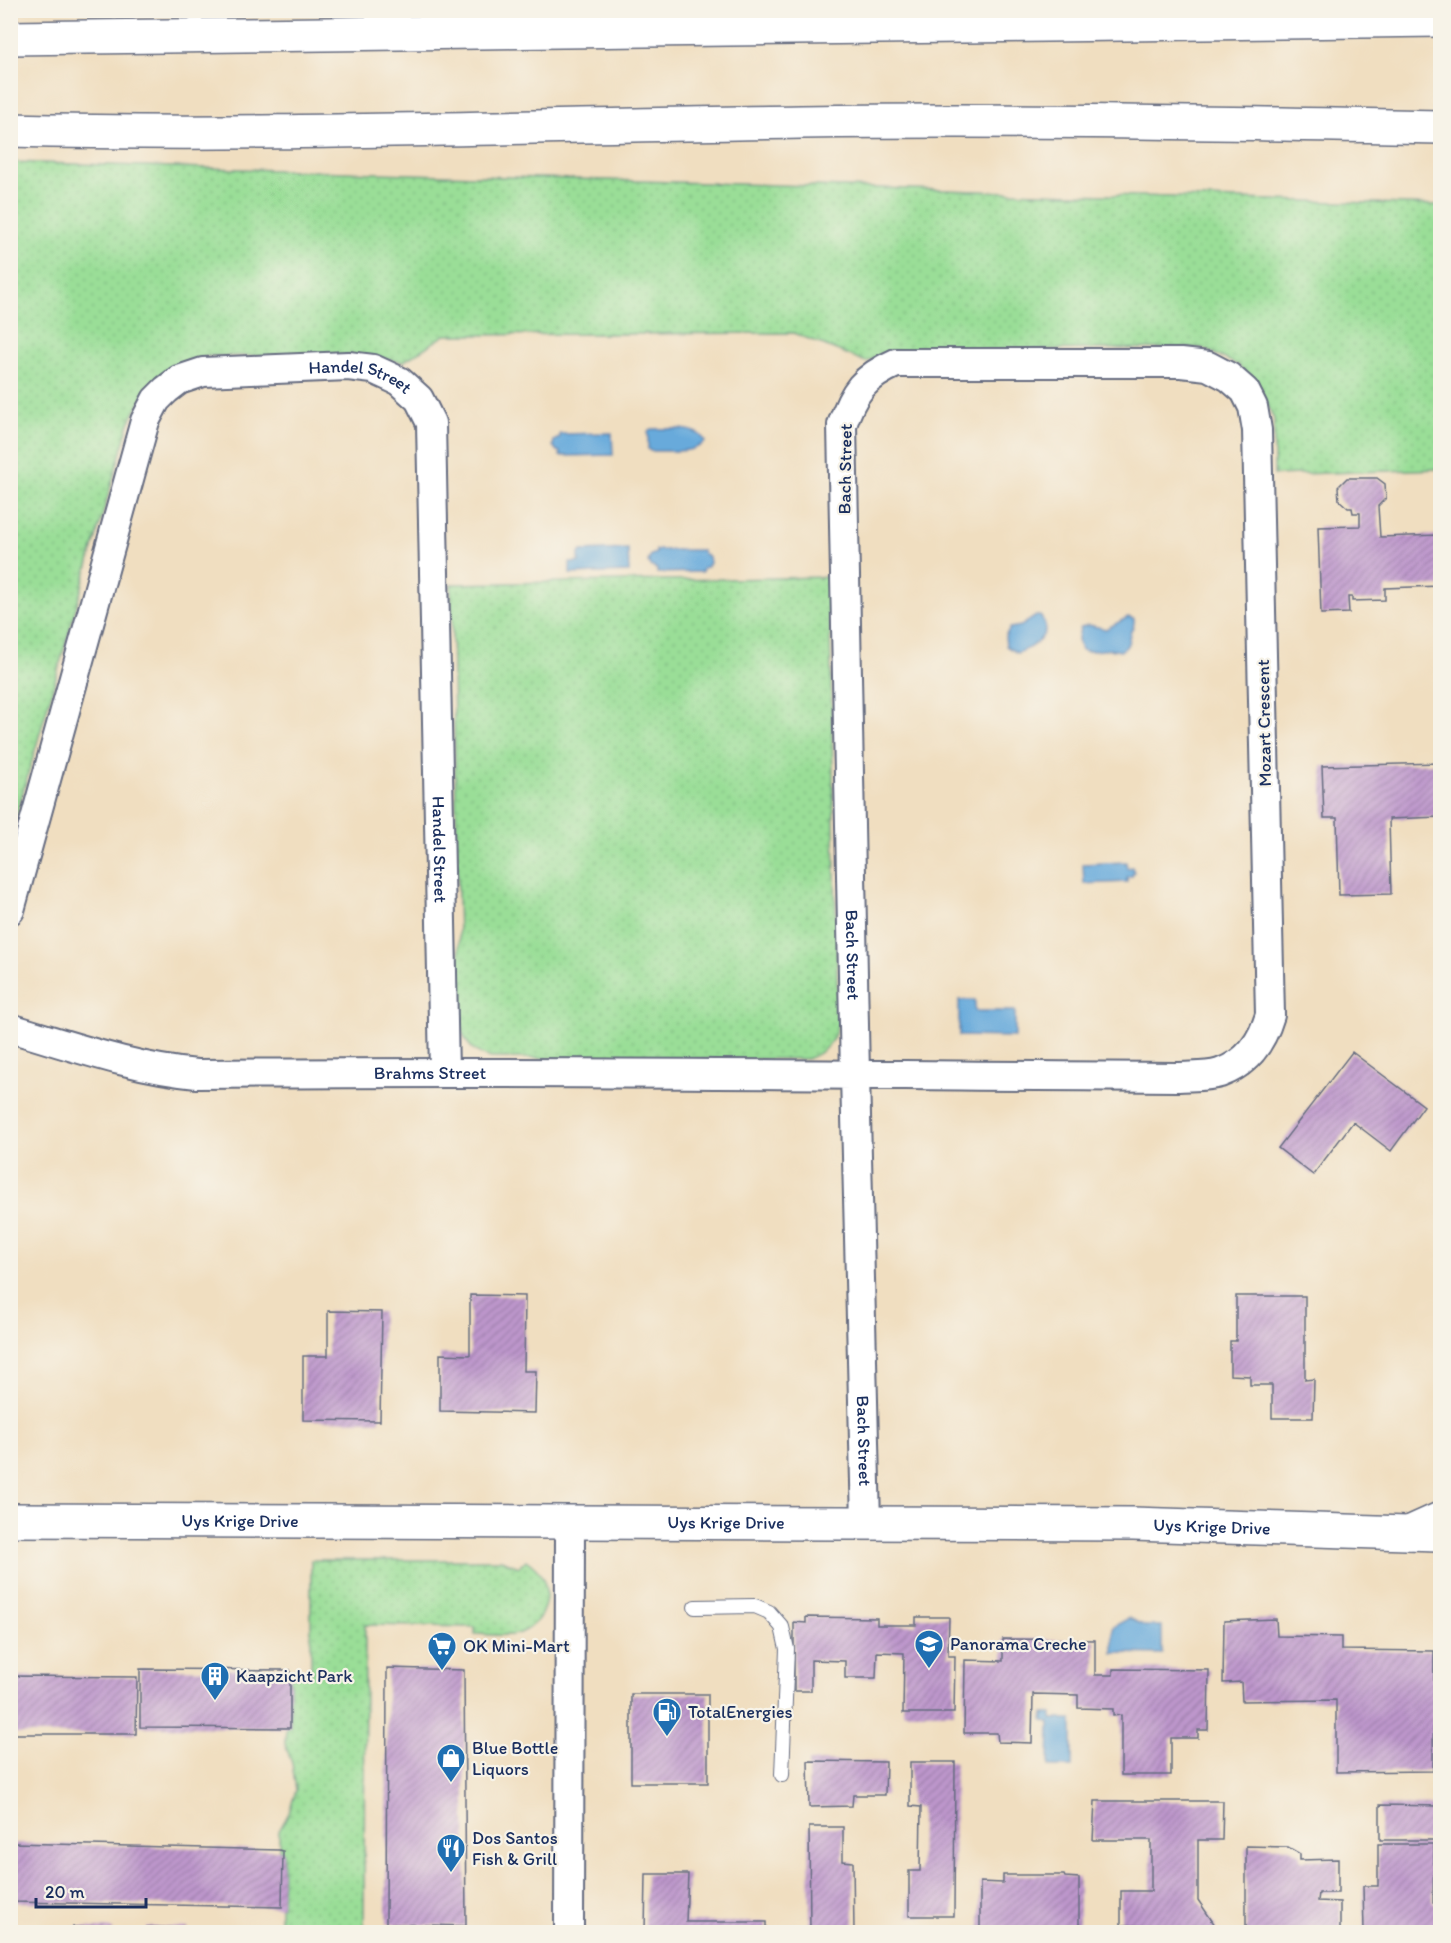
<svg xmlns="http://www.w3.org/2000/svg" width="1451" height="1943" viewBox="0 0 1451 1943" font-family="Itim,sans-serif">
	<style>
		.grass { fill: url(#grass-dots); stroke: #5a867a; stroke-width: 1.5 }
		.water { fill: #67aadb; stroke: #416c9c; stroke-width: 1.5 }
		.building { fill: url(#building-hatch) }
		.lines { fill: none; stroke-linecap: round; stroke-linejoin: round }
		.service-casing { stroke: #666c80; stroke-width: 16 }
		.minor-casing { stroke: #666c80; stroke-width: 32 }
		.tertiary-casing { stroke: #666c80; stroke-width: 36 }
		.primary-casing { stroke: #666c80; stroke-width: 36 }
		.motorway-casing { stroke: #666c80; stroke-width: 36 }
		.service { stroke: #fff; stroke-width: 14 }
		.minor { stroke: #fff; stroke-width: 28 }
		.tertiary { stroke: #fff; stroke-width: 33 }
		.primary { stroke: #fff; stroke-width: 33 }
		.motorway { stroke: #fff; stroke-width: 33 }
		.labels { text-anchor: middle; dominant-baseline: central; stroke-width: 4.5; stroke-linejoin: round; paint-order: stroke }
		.street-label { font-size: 18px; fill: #1b2f5e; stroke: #f7f3e8 }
		.poi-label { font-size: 18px; fill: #1b2f5e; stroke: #f7f3e8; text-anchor: start }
	</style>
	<defs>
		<pattern id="grass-dots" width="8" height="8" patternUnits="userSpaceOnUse" patternTransform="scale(1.5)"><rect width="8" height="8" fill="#9ade97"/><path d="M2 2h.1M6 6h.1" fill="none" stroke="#84bf85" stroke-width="1.8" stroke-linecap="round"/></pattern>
		<pattern id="building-hatch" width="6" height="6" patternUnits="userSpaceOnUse" patternTransform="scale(1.5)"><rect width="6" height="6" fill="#be97cc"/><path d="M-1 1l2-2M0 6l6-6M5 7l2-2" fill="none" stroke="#9a7ca9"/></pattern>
	</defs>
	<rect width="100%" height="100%" fill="#f7f3e8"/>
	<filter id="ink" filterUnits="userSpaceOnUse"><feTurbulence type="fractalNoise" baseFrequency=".0167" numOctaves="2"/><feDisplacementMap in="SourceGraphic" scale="12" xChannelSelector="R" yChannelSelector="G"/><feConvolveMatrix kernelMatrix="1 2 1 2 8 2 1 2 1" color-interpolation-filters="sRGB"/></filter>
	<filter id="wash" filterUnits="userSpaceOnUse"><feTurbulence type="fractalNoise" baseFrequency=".008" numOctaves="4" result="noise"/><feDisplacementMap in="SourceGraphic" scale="24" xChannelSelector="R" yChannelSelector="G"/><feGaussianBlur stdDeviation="1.35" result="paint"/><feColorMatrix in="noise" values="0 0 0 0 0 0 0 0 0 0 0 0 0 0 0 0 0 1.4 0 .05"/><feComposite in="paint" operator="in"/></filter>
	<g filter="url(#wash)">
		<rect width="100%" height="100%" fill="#f0dec0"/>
		<path class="grass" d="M10 162 1440 205V469L1274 475V419L1260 389 1238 365 1202 348 892 351 866 362 794 333 463 335H445L403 362 362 355 207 356 178 365 148 387 129 423 11 834Z
			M829 577 838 1023C834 1043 825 1052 807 1059L491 1058C474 1053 466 1045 461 1028L451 584Z
			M311 1560H501L519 1567 526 1560C532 1564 538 1569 542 1577 553 1598 541 1627 517 1634 505 1637 488 1634 475 1634V1627L365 1625 364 1932H280V1907L282 1906 283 1852 279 1850V1831L289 1813 296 1790 292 1763 285 1744 286 1728 290 1727V1675H311Z"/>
		<path class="water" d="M651 429C665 429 700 425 705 442 692 455 668 450 650 451L648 449V432Z
			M612 433 613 455 560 456V452L557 451 553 446 554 441 560 437V434Z
			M628 549 629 572 570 574V563L579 562V553L582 551Z
			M656 550H702L703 553 709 557 710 563 707 567 703 568 702 572 657 573V569L652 567 648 562 651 555 656 553Z
			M1036 616H1040C1056 633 1032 648 1017 653L1006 646 1005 636 1010 628 1021 626Z
			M1128 617 1134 619C1135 627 1132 627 1130 634 1128 643 1129 647 1120 651 1105 646 1096 654 1082 650 1077 641 1077 637 1081 627L1089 625 1106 629Z
			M1126 862 1127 868 1132 867 1134 872 1132 876 1127 877V882L1084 884 1083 864Z
			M959 1000H975V1011H1015V1037L959 1036Z
			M1129 1618 1145 1626H1162V1654L1113 1653V1627Z
			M1044 1714H1052V1719H1072V1767H1049L1050 1722 1043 1721Z"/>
		<g id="blocks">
			<path class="building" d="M1347 478H1377L1385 484 1386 498 1378 506 1380 537 1440 535V586L1385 588V600L1352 601V597H1348L1349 613 1321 614 1318 527 1360 526V513H1353L1352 508H1348L1339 500 1338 487Z
				M1440 763V817L1389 819 1391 894 1339 895 1337 818H1324L1322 766Z
				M1352 1052 1424 1106 1391 1151 1353 1122 1313 1175 1278 1148Z
				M470 1295 525 1296 524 1371H536L535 1413 440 1411V1354L470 1355Z
				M1236 1296H1305V1380L1314 1379 1313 1418H1272V1385H1250V1376L1230 1375V1341H1236Z
				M328 1311 382 1312 380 1421 303 1420V1356H328Z
				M806 1617 877 1618V1625H916V1617H949L948 1656H955L954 1713H903L904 1653 877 1652 876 1678H845V1661L811 1660V1691H794V1622L806 1623Z
				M1276 1619 1277 1636 1341 1637V1650L1434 1651 1433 1771 1336 1772V1700L1242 1701 1241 1682 1223 1683 1224 1621Z
				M1003 1639 1095 1640V1675H1113V1669L1209 1670 1208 1730H1198V1738H1171V1775H1121V1715L1113 1716V1709L1078 1708V1695L1033 1694 1032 1743 998 1742 997 1733H964L965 1660 1003 1661Z
				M387 1668 464 1670 466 1926 386 1924Z
				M140 1669 290 1670V1728L140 1727Z
				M10 1676 137 1677 136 1734H10Z
				M631 1694H708V1783H631Z
				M808 1761 886 1762 885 1795H853L852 1806 809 1807Z
				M910 1762H955L954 1916H909V1871H920L921 1807 910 1806Z
				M1095 1801H1223L1222 1840H1198V1900L1215 1925V1932H1151V1926L1121 1925V1891H1151V1840H1093Z
				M1380 1805 1440 1806V1840H1380Z
				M809 1827H843V1861L853 1862 854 1932H810Z
				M14 1843 279 1850 283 1851 282 1907 12 1902Z
				M1378 1844H1434L1433 1903H1440V1932H1364L1363 1886H1378Z
				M1246 1846 1288 1847 1300 1854V1860L1338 1859V1893H1319L1318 1901 1340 1902V1932H1246Z
				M646 1874H688L686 1922H766V1932H645Z
				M1003 1875H1064L1065 1877 1079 1878V1932H1003V1930H980V1882L1003 1883Z
				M73 1927 113 1929V1932H73Z
				M147 1927 187 1928V1932H147Z
				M263 1927 262 1932H223V1929Z
				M34 1928H57L56 1932H34Z"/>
		</g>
	</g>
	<g filter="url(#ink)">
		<use href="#blocks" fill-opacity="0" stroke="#666c80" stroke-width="1.5"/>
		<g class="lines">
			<g class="service-casing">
				<path id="service" d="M695 1607 755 1606 769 1612 782 1627 787 1649 782 1775"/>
			</g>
			<g class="minor-casing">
				<g id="minor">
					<path id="s1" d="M10 910 145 421 156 400 166 390 179 380 203 372 348 366 373 369 399 381 419 399 431 423 444 1072"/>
					<path id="s2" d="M10 1028C72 1046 133 1068 197 1074 524 1071 851 1075 1178 1077 1191 1076 1208 1077 1220 1073 1248 1063 1262 1042 1270 1015L1257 430 1253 407 1245 391 1229 377 1208 366 1181 363H896C864 377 853 392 842 425L855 1075 866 1523"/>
					<path d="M569 1932 570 1522"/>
				</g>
			</g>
			<g class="tertiary-casing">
				<g id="tertiary">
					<path id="s3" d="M10 1520 1133 1524 1437 1534"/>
				</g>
			</g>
			<g class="primary-casing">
				<path id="primary" d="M1409 1533 1440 1519"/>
			</g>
			<g class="motorway-casing">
				<path id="motorway" d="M10 38 1440 20
					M10 130C274 137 537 125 801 122 1014 119 1227 123 1440 127"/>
			</g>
			<use href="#service" class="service"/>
			<use href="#minor" class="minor"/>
			<use href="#tertiary" class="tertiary"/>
			<use href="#primary" class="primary"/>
			<use href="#motorway" class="motorway"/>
		</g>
	</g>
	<defs>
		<g id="school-pin" transform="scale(1.5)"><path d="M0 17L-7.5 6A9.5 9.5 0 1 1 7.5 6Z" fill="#1f6fb2" stroke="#f7f3e8"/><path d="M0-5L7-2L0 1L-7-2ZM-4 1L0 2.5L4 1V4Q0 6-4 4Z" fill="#fff"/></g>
		<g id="supermarket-pin" transform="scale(1.5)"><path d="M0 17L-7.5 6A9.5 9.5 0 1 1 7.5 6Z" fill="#1f6fb2" stroke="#f7f3e8"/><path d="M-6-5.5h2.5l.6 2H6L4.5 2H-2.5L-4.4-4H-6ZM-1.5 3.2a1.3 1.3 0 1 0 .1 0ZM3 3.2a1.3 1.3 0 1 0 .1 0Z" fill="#fff"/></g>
		<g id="building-pin" transform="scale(1.5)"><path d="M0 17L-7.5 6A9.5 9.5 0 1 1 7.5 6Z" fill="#1f6fb2" stroke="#f7f3e8"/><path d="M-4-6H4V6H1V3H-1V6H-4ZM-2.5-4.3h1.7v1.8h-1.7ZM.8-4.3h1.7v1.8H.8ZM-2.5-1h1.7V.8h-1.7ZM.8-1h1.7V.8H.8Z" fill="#fff"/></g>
		<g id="fuel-pin" transform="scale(1.5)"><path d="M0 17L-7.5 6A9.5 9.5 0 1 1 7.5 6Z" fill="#1f6fb2" stroke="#f7f3e8"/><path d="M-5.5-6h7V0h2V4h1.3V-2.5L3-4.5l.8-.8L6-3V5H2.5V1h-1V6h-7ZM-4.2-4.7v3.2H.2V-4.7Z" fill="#fff"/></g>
		<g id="shop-pin" transform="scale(1.5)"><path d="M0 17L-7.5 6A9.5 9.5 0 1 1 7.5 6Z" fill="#1f6fb2" stroke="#f7f3e8"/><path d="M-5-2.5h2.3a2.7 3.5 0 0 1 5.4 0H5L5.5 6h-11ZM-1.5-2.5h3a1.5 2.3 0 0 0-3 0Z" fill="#fff"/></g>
		<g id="restaurant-pin" transform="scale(1.5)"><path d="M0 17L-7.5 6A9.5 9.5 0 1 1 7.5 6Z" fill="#1f6fb2" stroke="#f7f3e8"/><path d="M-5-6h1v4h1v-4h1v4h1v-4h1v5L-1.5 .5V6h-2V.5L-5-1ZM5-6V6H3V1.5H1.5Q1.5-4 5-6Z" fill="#fff"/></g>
	</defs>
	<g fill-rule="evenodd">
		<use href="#school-pin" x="929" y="1644"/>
		<use href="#supermarket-pin" x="442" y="1646"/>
		<use href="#building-pin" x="215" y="1676"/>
		<use href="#fuel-pin" x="667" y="1712"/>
		<use href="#shop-pin" x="451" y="1758"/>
		<use href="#restaurant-pin" x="451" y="1848"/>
	</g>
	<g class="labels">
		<g class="street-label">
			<text stroke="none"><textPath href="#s1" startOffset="746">Handel Street</textPath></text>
			<text transform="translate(845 469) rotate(-89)">Bach Street</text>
			<text transform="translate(1264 723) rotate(-91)">Mozart Crescent</text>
			<text stroke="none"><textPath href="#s1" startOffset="1266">Handel Street</textPath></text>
			<text stroke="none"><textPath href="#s2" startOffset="2895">Bach Street</textPath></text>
			<text stroke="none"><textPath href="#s2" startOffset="426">Brahms Street</textPath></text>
			<text stroke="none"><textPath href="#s2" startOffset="3381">Bach Street</textPath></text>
			<text stroke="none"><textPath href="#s3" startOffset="230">Uys Krige Drive</textPath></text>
			<text stroke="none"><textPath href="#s3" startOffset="716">Uys Krige Drive</textPath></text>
			<text stroke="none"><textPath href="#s3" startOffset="1202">Uys Krige Drive</textPath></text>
		</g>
		<g class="poi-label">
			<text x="950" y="1644">Panorama Creche</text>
			<text x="463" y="1646">OK Mini-Mart</text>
			<text x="236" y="1676">Kaapzicht Park</text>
			<text x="688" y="1712">TotalEnergies</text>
			<text x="472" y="1748">Blue Bottle<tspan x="472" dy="21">Liquors</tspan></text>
			<text x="472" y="1838">Dos Santos<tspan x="472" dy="21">Fish &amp; Grill</tspan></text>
		</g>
	</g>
	<rect width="1451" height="1943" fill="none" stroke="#f7f3e8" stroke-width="36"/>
	<path d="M36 1898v9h110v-9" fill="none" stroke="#1b2f5e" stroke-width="3"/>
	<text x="45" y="1898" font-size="18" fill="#1b2f5e" stroke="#f7f3e8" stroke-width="4.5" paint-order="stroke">20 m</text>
</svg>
